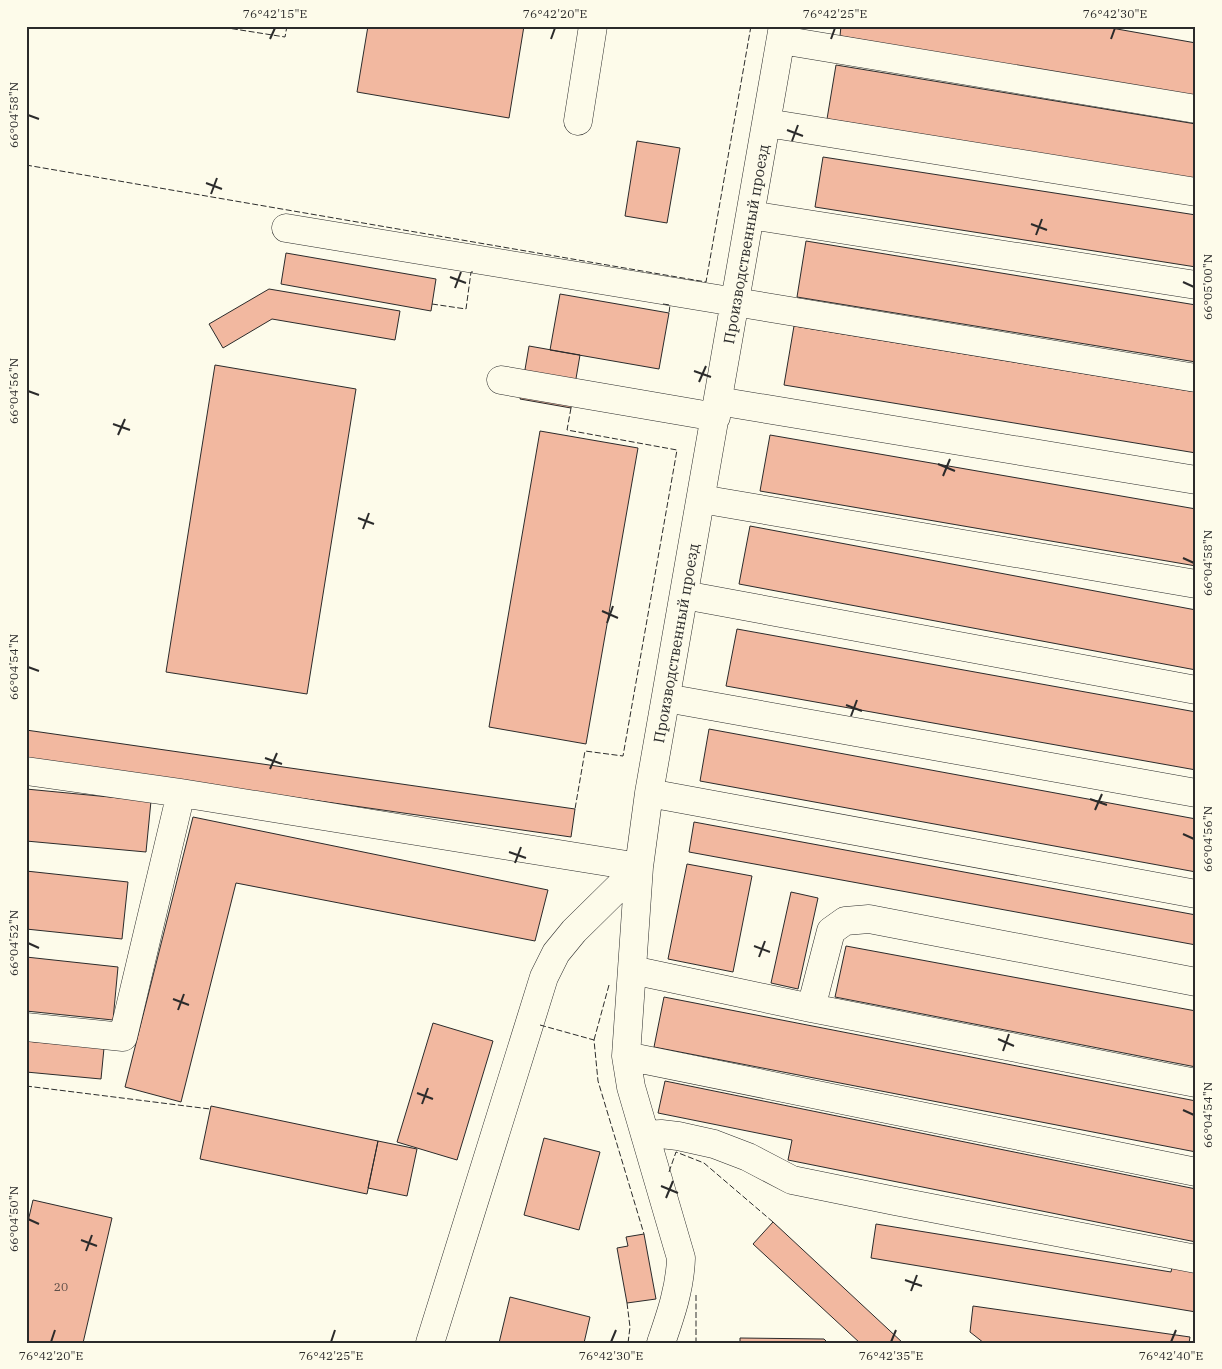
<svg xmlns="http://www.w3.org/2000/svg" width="1222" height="1369" viewBox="0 0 1222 1369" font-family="'IBM Plex Serif',serif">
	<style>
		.building { fill: #f2b8a0; stroke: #2b2b2b }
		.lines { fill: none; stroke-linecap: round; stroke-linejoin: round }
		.minor-casing { stroke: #2b2b2b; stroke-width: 29 }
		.minor { stroke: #fdfbea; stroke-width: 28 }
		.fence { stroke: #2b2b2b; stroke-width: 1; stroke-dasharray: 6 2.5; stroke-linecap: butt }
		.ticks { fill: none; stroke: #2b2b2b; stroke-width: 2 }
		.labels { text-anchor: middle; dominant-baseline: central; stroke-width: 4; stroke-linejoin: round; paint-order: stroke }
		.number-label { font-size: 12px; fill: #5d4e48 }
		.street-label { font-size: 15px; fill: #2b2b2b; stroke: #fdfbea }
		.neatline { fill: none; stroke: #2b2b2b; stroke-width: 2 }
		.ticks-label { font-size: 12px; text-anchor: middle; fill: #2b2b2b }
	</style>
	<rect width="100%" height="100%" fill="#fdfbea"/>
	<path class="building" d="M368 26H524L509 118 357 92Z
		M841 26H1100L1196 43V98L840 36Z
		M836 65 1196 124V179L827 119Z
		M637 141 680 148 667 223 625 216Z
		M823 157 1196 215V267L815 207Z
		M806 241 1196 305V362L797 297Z
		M286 253 436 279 431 311 281 284Z
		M269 289 400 311 395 340 272 319 223 348 209 324Z
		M560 294 669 313 659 369 550 350Z
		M794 326 1196 392V453L784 385Z
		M529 346 580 355 571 408 520 399Z
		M215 365 356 389 307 694 166 672Z
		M540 431 638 448 586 744 489 727Z
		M770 435 1196 509V566L760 491Z
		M750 526 1196 610V670L739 584Z
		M737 629 1196 712V770L726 686Z
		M709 729 1196 819V872L700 781Z
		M26 730 575 809 571 837 26 759Z
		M26 789 151 801 146 852 26 841Z
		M193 817 548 890 535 941 236 883 181 1102 125 1087Z
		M694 822 1196 915V945L689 852Z
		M687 864 752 876 733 972 668 959Z
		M26 871 128 882 122 939 26 929Z
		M791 892 818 898 798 989 771 983Z
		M846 946 1196 1011V1067L835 997Z
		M26 957 118 967 113 1020 26 1011Z
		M664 997 1196 1101V1152L654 1047Z
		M433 1023 493 1041 457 1160 397 1142Z
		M26 1041 104 1048 101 1079 26 1072Z
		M665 1081 1196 1189V1242L788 1160 792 1140 658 1113Z
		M211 1106 378 1141 367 1194 200 1159Z
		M544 1138 600 1152 579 1230 524 1215Z
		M378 1141 417 1149 407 1196 368 1188Z
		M33 1200 112 1218 83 1343H26V1230Z
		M773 1222 903 1343H860L753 1244Z
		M876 1224 1171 1272 1172 1267 1196 1270V1312L871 1258Z
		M644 1234 656 1299 627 1303 617 1248 628 1246 626 1237Z
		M510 1297 590 1317 584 1343H499Z
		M973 1306 1190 1337 1189 1343H984L970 1332Z
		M740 1338 824 1339 828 1343H740Z"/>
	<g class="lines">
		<g class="minor-casing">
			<path id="minor" d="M781 40 1196 109
				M578 121 593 26
				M767 123 1196 192
				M750 215 1196 285
				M286 228 1196 378
				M501 380 716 417
				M718 401 1196 480
				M701 499 1196 584
				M684 595 1196 690
				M666 698 1196 793
				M26 771 181 793 639 867
				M649 793 1196 894
				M632 970 811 1008 1196 1083
				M811 1008 831 931 845 921 869 919 1196 982
				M26 1027 123 1037 181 793
				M626 1056 1196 1172
				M645 1135 661 1134 678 1136 714 1144 748 1157 792 1180 895 1201 1196 1259
				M430 1343 544 977 556 953 574 931 639 867
				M661 1343C671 1314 680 1288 681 1258L631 1087 626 1056 639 867 649 793 783 26"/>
		</g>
		<use href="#minor" class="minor"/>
		<path class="fence" d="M215 26 285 37 287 26
			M26 165 706 282 751 26
			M432 304 466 309 471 272H473
			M663 304 670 305 669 313
			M571 408 567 430 677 450 623 756 585 751 575 809
			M540 1025 594 1040 598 1081 644 1234
			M594 1040 609 985
			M26 1086 210 1109
			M669 1172 676 1152 704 1163 773 1222
			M696 1295V1343
			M627 1303 630 1327 628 1343"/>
	</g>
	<path class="ticks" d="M270 39 275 28M551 39 555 28M831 39 835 28M1111 39 1115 28M28 115 39 119M787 130 803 136M792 141 798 125M206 183 222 189M211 194 217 178M1031 224 1047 230M1036 235 1042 219M450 277 466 283M1183 282 1194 287M455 288 461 272M694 371 711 377M699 382 706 366M28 391 39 395M113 424 130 430M118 435 125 419M938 464 955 471M943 476 950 459M358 518 374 524M363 529 369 513M1183 558 1194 563M602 611 618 618M607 623 613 606M28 667 39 671M846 705 862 711M851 716 857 700M265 758 282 764M270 769 277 753M1090 799 1107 805M1095 810 1102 794M1183 834 1194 839M509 852 526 858M515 863 521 847M28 943 39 948M754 946 770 952M759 957 765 941M173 999 189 1005M178 1010 184 994M998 1039 1014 1046M1003 1051 1009 1034M417 1093 433 1099M422 1104 428 1088M1183 1110 1194 1115M661 1186 678 1193M666 1198 673 1181M28 1219 39 1224M81 1240 97 1246M86 1251 92 1235M905 1280 922 1286M911 1291 917 1275M51 1342 55 1330M331 1342 335 1330M611 1342 616 1330M891 1342 896 1330M1171 1342 1176 1330"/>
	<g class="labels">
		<g class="number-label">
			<text x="61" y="1286">20</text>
		</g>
		<g class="street-label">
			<text transform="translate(746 244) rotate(-80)">Производственный проезд</text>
			<text transform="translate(676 643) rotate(-80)">Производственный проезд</text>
		</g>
	</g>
	<rect width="1222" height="1369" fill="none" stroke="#fdfbea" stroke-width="55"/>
	<rect x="28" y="28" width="1166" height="1314" class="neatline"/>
	<g class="ticks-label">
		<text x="275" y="18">76°42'15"E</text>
		<text x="555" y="18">76°42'20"E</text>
		<text x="835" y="18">76°42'25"E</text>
		<text x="1115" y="18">76°42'30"E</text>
		<text transform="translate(14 115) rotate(-90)" y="4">66°04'58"N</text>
		<text transform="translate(1208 287) rotate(-90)" y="4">66°05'00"N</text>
		<text transform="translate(14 391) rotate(-90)" y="4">66°04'56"N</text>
		<text transform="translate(1208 563) rotate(-90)" y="4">66°04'58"N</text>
		<text transform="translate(14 667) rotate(-90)" y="4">66°04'54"N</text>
		<text transform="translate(1208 839) rotate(-90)" y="4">66°04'56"N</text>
		<text transform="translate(14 943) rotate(-90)" y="4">66°04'52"N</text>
		<text transform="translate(1208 1115) rotate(-90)" y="4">66°04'54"N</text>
		<text transform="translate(14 1219) rotate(-90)" y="4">66°04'50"N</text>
		<text x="51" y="1360">76°42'20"E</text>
		<text x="331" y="1360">76°42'25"E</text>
		<text x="611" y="1360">76°42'30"E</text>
		<text x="891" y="1360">76°42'35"E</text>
		<text x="1171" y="1360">76°42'40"E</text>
	</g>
</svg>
